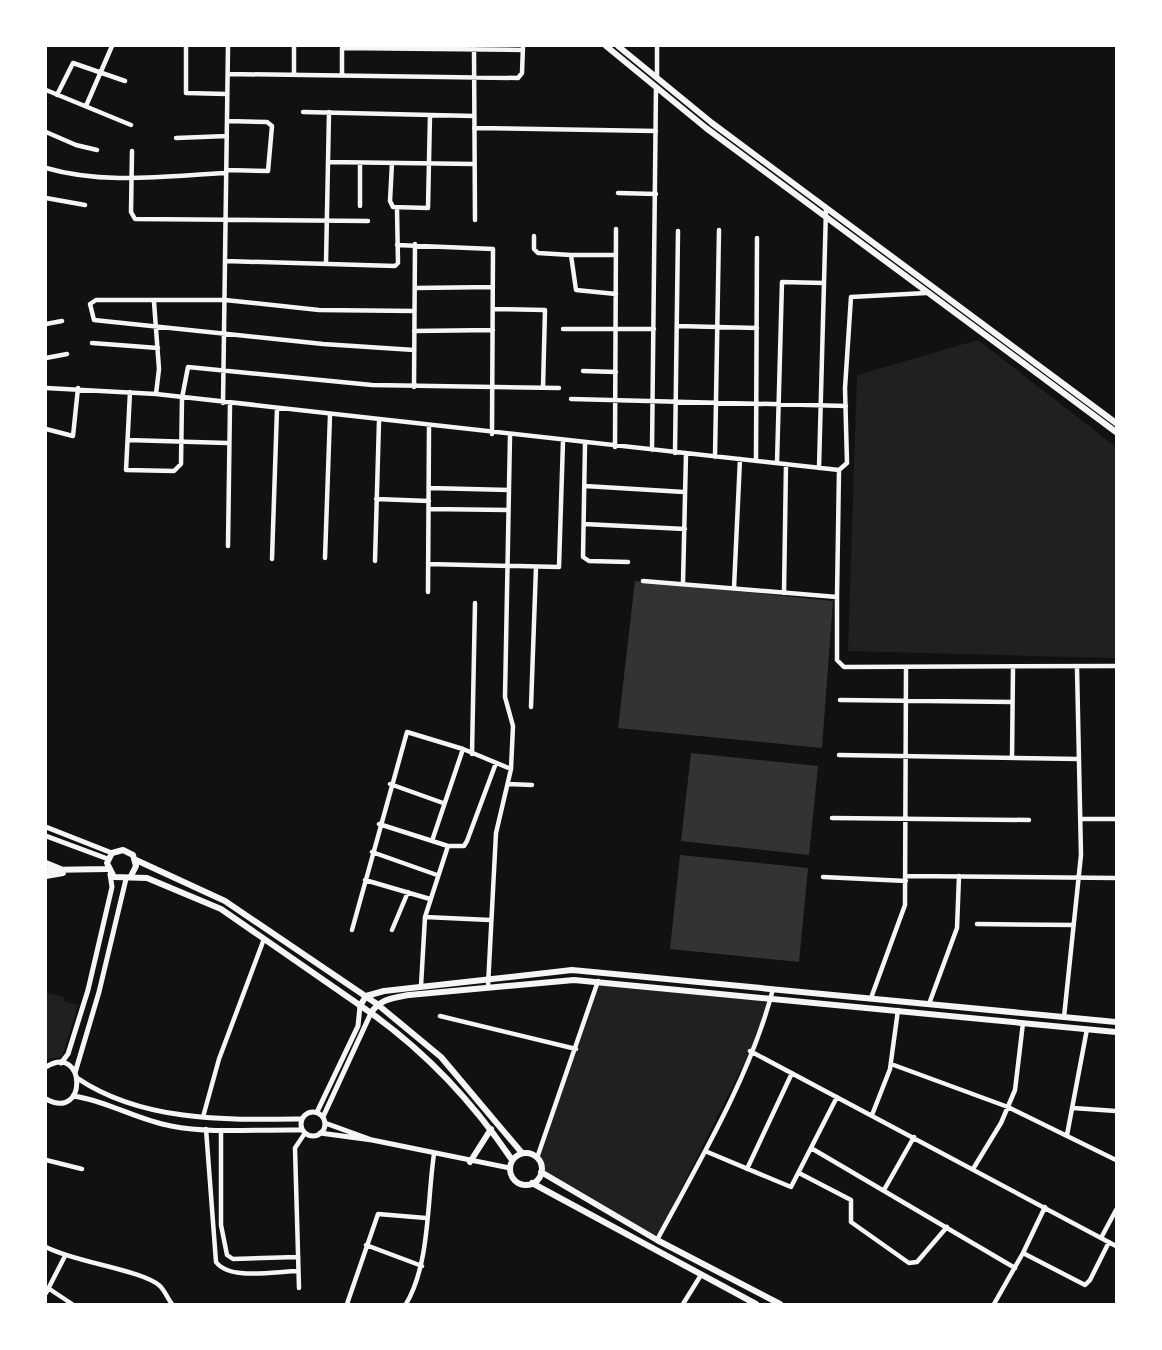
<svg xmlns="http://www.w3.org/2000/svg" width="1162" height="1350" viewBox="0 0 1162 1350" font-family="'Open Sans',sans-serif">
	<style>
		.green { fill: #202020 }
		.water { fill: #333 }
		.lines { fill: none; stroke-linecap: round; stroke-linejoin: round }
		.minor { stroke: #f5f5f5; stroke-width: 4.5 }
		.tertiary { stroke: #f5f5f5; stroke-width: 5 }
		.secondary { stroke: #f5f5f5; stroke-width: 6 }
		.primary { stroke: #f5f5f5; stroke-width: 6 }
	</style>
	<rect width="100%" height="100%" fill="#111"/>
	<path class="green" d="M978 340 1116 447V658L848 651 857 375Z
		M597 980 770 997 750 1051 656 1239 541 1172 539 1160Z
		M46 988 47 993 64 997 63 1001 78 1005 62 1057 46 1059Z"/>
	<path class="water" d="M635 581 833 601 822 748 618 728Z
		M691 753 818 766 809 855 681 841Z
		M680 855 808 868 799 962 670 949Z"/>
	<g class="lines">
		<path class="minor" d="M186 46V93L227 94
			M294 46V75
			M657 46V77
			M342 48 523 50
			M474 49 475 220
			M228 74 518 78 522 73 523 46
			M342 75V48
			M46 90 131 125
			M57 95 73 63 125 81
			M86 106 112 46
			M303 112 474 116
			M474 128 656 131
			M46 132 76 145 97 150
			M176 138 227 136
			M132 151 131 212 135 219 368 221
			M328 162 474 164
			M360 163V206
			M392 163 390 201 393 207 428 208 430 115
			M46 168C104 185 167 176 226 173
			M226 170 268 171 272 126 267 122 227 121
			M618 193 656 194
			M46 198 85 205
			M534 236V249L538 253 571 255
			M397 245 493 249 492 434
			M225 261 395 266 398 263 397 209
			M326 263 329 112
			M415 288 493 287
			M616 294 576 290 571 255H616
			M154 302 159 369 156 394
			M493 309 545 310 543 388
			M46 324 62 321
			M677 326 757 328
			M563 329H654
			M414 331 493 330
			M92 343 158 348
			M414 350 323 344 94 320 90 304 96 300H225L319 310 414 311
			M46 358 67 354
			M583 371 616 372
			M414 387 415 244
			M46 388 156 394 839 470
			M130 392 126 470 174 471 181 464 182 398 188 367 372 385 559 388
			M571 399 846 406
			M223 403 228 46
			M46 429 73 436 78 388
			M128 440 227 443
			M585 444 583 557 589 561 628 562
			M615 447 616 229
			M652 450 656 87
			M675 453 678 231
			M715 457 719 230
			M756 461 757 238
			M777 463 782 282 824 283
			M819 468 826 209
			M585 486 684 492
			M429 488 509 490
			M376 499 429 501
			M429 509 508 510
			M584 524 685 529
			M228 546 230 404
			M325 558 330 415
			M272 559 277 409
			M375 561 379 421
			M428 564 559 567 563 441
			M643 581 837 597V660L844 667 1116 666
			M683 583 686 454
			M734 588 740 459
			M428 592 429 427
			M784 593 786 464
			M837 597 839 470 847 463 845 388 851 297 926 293
			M840 700 1012 702
			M531 707 536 567
			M472 754 475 603
			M839 755 1079 759
			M1012 758 1013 668
			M390 784 443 803
			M508 784 532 785
			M832 818 1029 820
			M1080 819H1116
			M379 824 448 846 425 917 421 986
			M432 841 463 749
			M448 846H464L467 841 496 763
			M372 852 437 875
			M906 876 1116 878
			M823 877 906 881
			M365 880 430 899
			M425 917 490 920
			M977 924 1074 925
			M352 930 407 732 463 749 511 769
			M392 930 408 892
			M488 986 496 833 511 769 513 726 505 697 510 436
			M871 998 905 905 906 667
			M929 1004 957 928 959 876
			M440 1016 576 1049
			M1064 1017 1081 855 1077 668
			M750 1051 1116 1246
			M891 1064 1008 1107 1116 1160
			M1073 1108 1116 1111
			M872 1115 890 1069 898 1010
			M203 1117 219 1059 264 939
			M206 1129 216 1262C230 1281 276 1271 298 1271
			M221 1130V1225L227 1255 233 1259 297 1257
			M1067 1135 1087 1029
			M811 1148 1015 1268
			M705 1151 791 1187 837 1097
			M537 1158 598 981
			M46 1160 82 1169
			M747 1169 792 1073
			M973 1169 1001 1123 1015 1090 1023 1023
			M799 1173 851 1200V1222L909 1263 917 1262 947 1227
			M884 1190 914 1137
			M1101 1238 1116 1210
			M657 1240C699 1162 751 1075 773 989
			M366 1245 422 1266
			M46 1247C73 1262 143 1270 160 1286 165 1291 168 1299 172 1304
			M1023 1253 1045 1207
			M48 1288 72 1304
			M299 1288 295 1148 305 1133
			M46 1293 65 1256
			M347 1304 378 1214 426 1218
			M406 1304C430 1264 427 1201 434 1154
			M683 1304 701 1275
			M994 1304 1023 1253 1085 1285 1090 1280 1109 1242"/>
		<path class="tertiary" d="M46 827 112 853
			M46 836 108 859
			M61 1063 68 1054 88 990 112 887 110 874
			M46 1067C86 1042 88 1122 46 1099
			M75 1073 99 992 126 879
			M77 1078C142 1122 226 1120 301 1119
			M73 1096C108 1101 137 1120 171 1126 213 1134 259 1129 301 1130
			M301 1124a12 12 0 1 1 24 0a12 12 0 1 1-24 0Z
			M317 1112 358 1026 360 1006
			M323 1117 371 1013
			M325 1123 372 1140
			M320 1133 372 1140 510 1168"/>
		<path class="secondary" d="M606 46 706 128 1116 432
			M618 46 712 123 1116 423
			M377 1004 441 1057 522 1153
			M371 1013C428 1054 473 1102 512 1160
			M510 1169a16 16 0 1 1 32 0a16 16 0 1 1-32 0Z
			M470 1162 491 1129
			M541 1172 657 1240 780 1304
			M532 1183 756 1304"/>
		<path class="primary" d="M136 860 225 901 377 1004
			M46 863 63 870
			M46 870 107 869
			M46 876 63 873
			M131 876 136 866 133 855 123 850 112 853 107 863 114 877 147 878 221 909 371 1013C380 999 393 998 409 995L574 980 1116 1032
			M360 1006 366 996 384 991 572 970 1116 1022"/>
	</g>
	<rect width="1162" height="1350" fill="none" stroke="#ffffff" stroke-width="94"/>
</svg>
